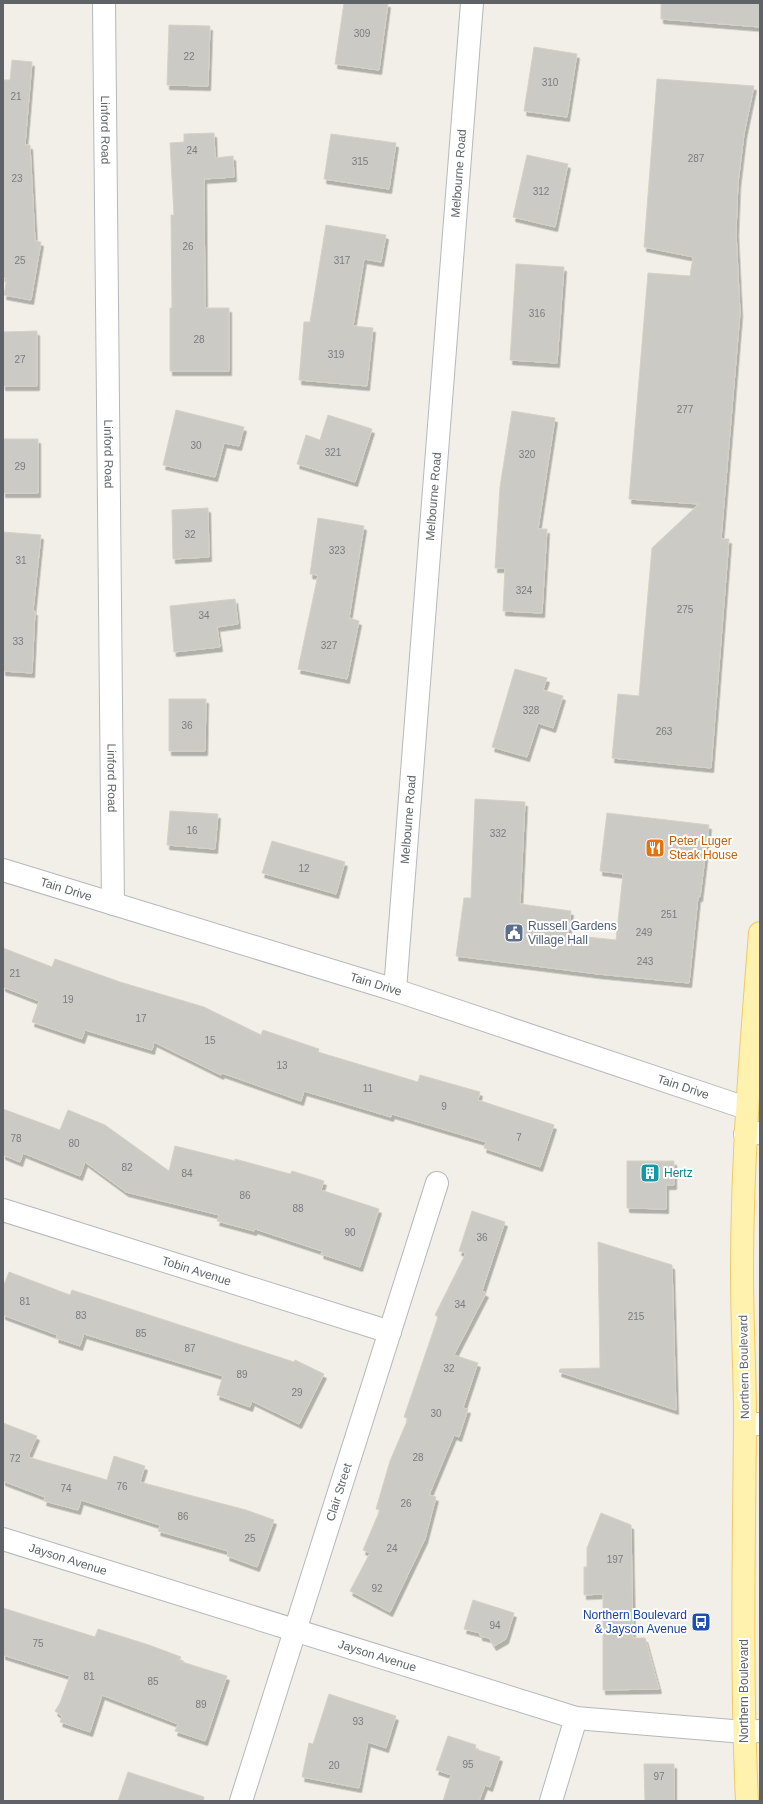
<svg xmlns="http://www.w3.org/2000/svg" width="763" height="1804" viewBox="0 0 763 1804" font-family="Arial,sans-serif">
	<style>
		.building { fill: #cccac5; stroke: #d6d1c6; filter: url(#shadow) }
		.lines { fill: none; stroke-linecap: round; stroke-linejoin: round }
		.minor-casing { stroke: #b5b8bc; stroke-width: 24 }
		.major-casing { stroke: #f2c960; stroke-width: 24 }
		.minor { stroke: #fff; stroke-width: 22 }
		.major { stroke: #fff2af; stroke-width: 22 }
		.labels { text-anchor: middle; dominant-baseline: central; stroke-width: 4; stroke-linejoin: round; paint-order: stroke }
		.number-label { font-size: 10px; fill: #7a7d7f }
		.street-label { font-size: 12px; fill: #5f6368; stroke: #fff }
		.food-label { font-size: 12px; fill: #c56008; stroke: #fff; text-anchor: start }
		.service-label { font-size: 12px; fill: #4e5e75; stroke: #fff; text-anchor: start }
		.culture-label { font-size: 12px; fill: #0d838f; stroke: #fff; text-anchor: start }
		.transit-label { font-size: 12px; fill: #164399; stroke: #fff; text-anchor: end }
	</style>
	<defs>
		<filter id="shadow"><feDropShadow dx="2.5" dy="4.5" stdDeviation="0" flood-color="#0004"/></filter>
	</defs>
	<rect width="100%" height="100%" fill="#f1efe8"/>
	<path class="building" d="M344 3H388L379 70 335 64Z
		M661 3H760V27L661 19Z
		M169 25 210 26 208 86 167 85Z
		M534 47 577 54 567 117 524 111Z
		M12 60 32 62 25 145H30L35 241 41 242 31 300 4 295 7 278H3V80H10Z
		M657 79 754 86 744 134 738 183 736 232 740 313 721 539H729L711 768 612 758 618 694 639 696 652 548 699 504 629 499 648 273 690 276 693 257 644 247Z
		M214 133 215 158 233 156 234 177 204 179 205 308H229V371H170V308H172L171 215H174L170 143 184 142V134Z
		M331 134 396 143 389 189 324 179Z
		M527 155 568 164 555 227 513 217Z
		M326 225 386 235 381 262 364 259 353 326 373 328 367 386 299 380 304 322H310Z
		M516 264 564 267 557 363 510 360Z
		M37 331V386H3V332Z
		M176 410 244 427 239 446 224 443 215 477 163 465Z
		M512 411 555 418 538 529H547L542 613 503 611 505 568H495L500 487Z
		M328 415 372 429 355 482 297 464 306 435 320 440Z
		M3 439H38V493H3Z
		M208 508 209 557 173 559 172 510Z
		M318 518 364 526 349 618 359 621 347 679 298 669 318 575 310 574Z
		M3 532 41 535 33 611H35L32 673 3 671Z
		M235 599 238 624 217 627 220 647 174 652 170 606Z
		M515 669 547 678 543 690 563 696 553 728 538 723 527 757 492 747Z
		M169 699H206L205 751H169Z
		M475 799 525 802 520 904 571 911 568 935 616 940 623 874 600 871 607 813 709 825 700 897H698L689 983 598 974 456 956 464 898H471Z
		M170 811 218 814 215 849 167 845Z
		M272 841 345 862 336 894 262 873Z
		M3 948 52 967 55 959 120 982 204 1007 261 1035 263 1030 319 1049 318 1052 418 1082 420 1075 480 1092 478 1100 554 1125 540 1167 484 1148 486 1142 392 1114 391 1117 304 1091 301 1101 222 1073 221 1075 154 1042 152 1050 85 1030 82 1039 32 1022 39 1001 3 987Z
		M3 1109 60 1130 68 1110 105 1125 169 1171 175 1146 235 1161V1159L290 1174 292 1171 324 1181 321 1190 379 1209 360 1267 321 1254 322 1251 255 1229 254 1231 217 1221 219 1215 126 1192 85 1162 80 1176 23 1153 20 1162 3 1155Z
		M627 1161H674V1185H666V1209L627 1208Z
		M472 1211 505 1222 482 1291 486 1293 454 1355 478 1363 463 1408 468 1409 459 1437 454 1435 429 1495 436 1497 425 1539 390 1612 350 1591 370 1553 363 1550 380 1510 376 1509 390 1461 408 1419 404 1417 438 1317 435 1315 466 1253 459 1251Z
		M598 1242 672 1265 676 1410 559 1372 560 1369 600 1368Z
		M9 1272 70 1295 72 1290 294 1362 295 1360 324 1374 299 1424 252 1401 250 1407 217 1395 223 1376 84 1334 80 1346 56 1338 57 1335 3 1315V1287Z
		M3 1423 37 1436 28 1457 107 1480 114 1456 145 1466 140 1482 246 1510 274 1520 257 1567 227 1556 228 1551 158 1531 160 1525 81 1500 78 1510 44 1501 45 1497 3 1481Z
		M601 1513 631 1525 633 1638H645L659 1689 603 1690V1594L584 1595V1567H587V1548Z
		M473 1600 514 1613 506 1639 494 1646 489 1638 480 1636V1633L464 1629Z
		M3 1608 95 1637 98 1629 149 1645 181 1657 179 1661 227 1676 205 1741 175 1731 178 1724 102 1695 90 1732 60 1722 62 1716 55 1711 60 1703 70 1676 3 1655Z
		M329 1694 396 1716 386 1748 368 1742 359 1788 302 1777 309 1743 313 1744Z
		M448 1736 476 1745 475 1749 500 1757 490 1787 485 1785 479 1801H443L451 1775 436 1770Z
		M644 1764H674V1801H645Z
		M128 1772 204 1797 203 1801H118Z"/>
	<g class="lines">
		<g class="minor-casing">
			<g id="minor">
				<path id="s1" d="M104 3 113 904"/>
				<path id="s2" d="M3 870 395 990 746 1108"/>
				<path id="s3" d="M395 990 472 3"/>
				<path d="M745 1134 760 1133"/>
				<path id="s4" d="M3 1210 390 1332"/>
				<path d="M745 1425 760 1424"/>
				<path id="s5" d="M3 1539 576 1718 744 1732 760 1731"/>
				<path id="s6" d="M241 1801 437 1183"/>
				<path d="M551 1801 576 1718"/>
			</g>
		</g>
		<g class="major-casing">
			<path id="major" d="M747 1801C741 1675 744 1548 745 1421 745 1372 742 1323 742 1273 742 1160 751 1046 760 933"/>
		</g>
		<use href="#minor" class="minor"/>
		<use href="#major" class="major"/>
	</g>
	<defs>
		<g id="restaurant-square" transform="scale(1)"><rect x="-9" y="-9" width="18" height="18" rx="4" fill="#e8710a" stroke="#fff"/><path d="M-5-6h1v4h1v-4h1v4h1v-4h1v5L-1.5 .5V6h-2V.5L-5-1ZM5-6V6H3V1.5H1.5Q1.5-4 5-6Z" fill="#fff"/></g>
		<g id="civic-square" transform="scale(1)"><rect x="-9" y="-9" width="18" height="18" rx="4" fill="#5c6f8a" stroke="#fff"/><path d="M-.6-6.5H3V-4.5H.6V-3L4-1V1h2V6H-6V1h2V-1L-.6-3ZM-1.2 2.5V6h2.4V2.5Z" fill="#fff"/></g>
		<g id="building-square" transform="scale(1)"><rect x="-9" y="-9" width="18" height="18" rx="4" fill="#0f9aa8" stroke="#fff"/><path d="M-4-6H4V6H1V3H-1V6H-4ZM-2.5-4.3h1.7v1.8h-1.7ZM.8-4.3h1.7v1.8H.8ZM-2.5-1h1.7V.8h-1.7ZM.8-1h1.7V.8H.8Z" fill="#fff"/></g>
		<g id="bus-square" transform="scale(1)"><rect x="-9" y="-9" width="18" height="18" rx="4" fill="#1a4fb4" stroke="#fff"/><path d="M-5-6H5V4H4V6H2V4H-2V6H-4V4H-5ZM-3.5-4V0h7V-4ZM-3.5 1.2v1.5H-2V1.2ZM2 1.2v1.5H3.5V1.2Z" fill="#fff"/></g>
	</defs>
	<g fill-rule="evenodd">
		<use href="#restaurant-square" x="655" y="848"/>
		<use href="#civic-square" x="514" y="933"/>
		<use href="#building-square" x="650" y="1173"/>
		<use href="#bus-square" x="701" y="1622"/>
	</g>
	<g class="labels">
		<g class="number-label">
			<text x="362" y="33">309</text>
			<text x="189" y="56">22</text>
			<text x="550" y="82">310</text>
			<text x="16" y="96">21</text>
			<text x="192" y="150">24</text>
			<text x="696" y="158">287</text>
			<text x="360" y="161">315</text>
			<text x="17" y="178">23</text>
			<text x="541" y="191">312</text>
			<text x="188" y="246">26</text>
			<text x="20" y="260">25</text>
			<text x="342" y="260">317</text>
			<text x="537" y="313">316</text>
			<text x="199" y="339">28</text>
			<text x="336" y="354">319</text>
			<text x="20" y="359">27</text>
			<text x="685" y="409">277</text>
			<text x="196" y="445">30</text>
			<text x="333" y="452">321</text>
			<text x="527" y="454">320</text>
			<text x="20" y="466">29</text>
			<text x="190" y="534">32</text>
			<text x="337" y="550">323</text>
			<text x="21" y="560">31</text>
			<text x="524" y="590">324</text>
			<text x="685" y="609">275</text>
			<text x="204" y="615">34</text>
			<text x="18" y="641">33</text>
			<text x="329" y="645">327</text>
			<text x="531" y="710">328</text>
			<text x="187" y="725">36</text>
			<text x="664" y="731">263</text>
			<text x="192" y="830">16</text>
			<text x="498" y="833">332</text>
			<text x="304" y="868">12</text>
			<text x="669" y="914">251</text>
			<text x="644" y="932">249</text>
			<text x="645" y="961">243</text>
			<text x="15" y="973">21</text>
			<text x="68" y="999">19</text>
			<text x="141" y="1018">17</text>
			<text x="210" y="1040">15</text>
			<text x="282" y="1065">13</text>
			<text x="368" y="1088">11</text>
			<text x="444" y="1106">9</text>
			<text x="519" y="1137">7</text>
			<text x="16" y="1138">78</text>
			<text x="74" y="1143">80</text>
			<text x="127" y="1167">82</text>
			<text x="187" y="1173">84</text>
			<text x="245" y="1195">86</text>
			<text x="298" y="1208">88</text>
			<text x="350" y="1232">90</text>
			<text x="482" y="1237">36</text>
			<text x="25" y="1301">81</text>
			<text x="460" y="1304">34</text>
			<text x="81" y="1315">83</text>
			<text x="636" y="1316">215</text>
			<text x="141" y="1333">85</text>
			<text x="190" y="1348">87</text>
			<text x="449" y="1368">32</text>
			<text x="242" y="1374">89</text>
			<text x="297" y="1392">29</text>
			<text x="436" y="1413">30</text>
			<text x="418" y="1457">28</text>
			<text x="15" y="1458">72</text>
			<text x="122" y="1486">76</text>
			<text x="66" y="1488">74</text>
			<text x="406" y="1503">26</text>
			<text x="183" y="1516">86</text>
			<text x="250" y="1538">25</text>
			<text x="392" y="1548">24</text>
			<text x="615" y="1559">197</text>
			<text x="377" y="1588">92</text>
			<text x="495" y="1625">94</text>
			<text x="38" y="1643">75</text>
			<text x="89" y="1676">81</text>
			<text x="153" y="1681">85</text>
			<text x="201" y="1704">89</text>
			<text x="358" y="1721">93</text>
			<text x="468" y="1764">95</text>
			<text x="334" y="1765">20</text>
			<text x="659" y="1776">97</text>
		</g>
		<g class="street-label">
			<text stroke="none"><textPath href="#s1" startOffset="127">Linford Road</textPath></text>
			<text stroke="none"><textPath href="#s3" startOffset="819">Melbourne Road</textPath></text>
			<text stroke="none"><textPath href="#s1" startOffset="451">Linford Road</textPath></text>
			<text stroke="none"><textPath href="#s3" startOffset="495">Melbourne Road</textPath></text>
			<text stroke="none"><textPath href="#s1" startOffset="775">Linford Road</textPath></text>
			<text stroke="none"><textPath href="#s3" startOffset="171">Melbourne Road</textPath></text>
			<text stroke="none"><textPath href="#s2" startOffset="66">Tain Drive</textPath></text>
			<text stroke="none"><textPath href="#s2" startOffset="390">Tain Drive</textPath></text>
			<text stroke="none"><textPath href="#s2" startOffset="714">Tain Drive</textPath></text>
			<text stroke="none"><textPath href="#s4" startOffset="203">Tobin Avenue</textPath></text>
			<text transform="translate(744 1367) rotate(-91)">Northern Boulevard</text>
			<text stroke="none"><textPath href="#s6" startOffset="324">Clair Street</textPath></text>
			<text stroke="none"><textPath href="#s5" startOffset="68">Jayson Avenue</textPath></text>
			<text stroke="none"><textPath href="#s5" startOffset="392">Jayson Avenue</textPath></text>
			<text transform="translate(744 1691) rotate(-90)">Northern Boulevard</text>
		</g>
		<g class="food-label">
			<text x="669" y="841">Peter Luger<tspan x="669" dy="14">Steak House</tspan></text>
		</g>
		<g class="service-label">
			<text x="528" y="926">Russell Gardens<tspan x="528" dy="14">Village Hall</tspan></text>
		</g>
		<g class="culture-label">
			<text x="664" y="1173">Hertz</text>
		</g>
		<g class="transit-label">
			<text x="687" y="1615">Northern Boulevard<tspan x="687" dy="14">&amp; Jayson Avenue</tspan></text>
		</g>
	</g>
	<rect width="763" height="1804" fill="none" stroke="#5f6368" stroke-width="8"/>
</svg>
